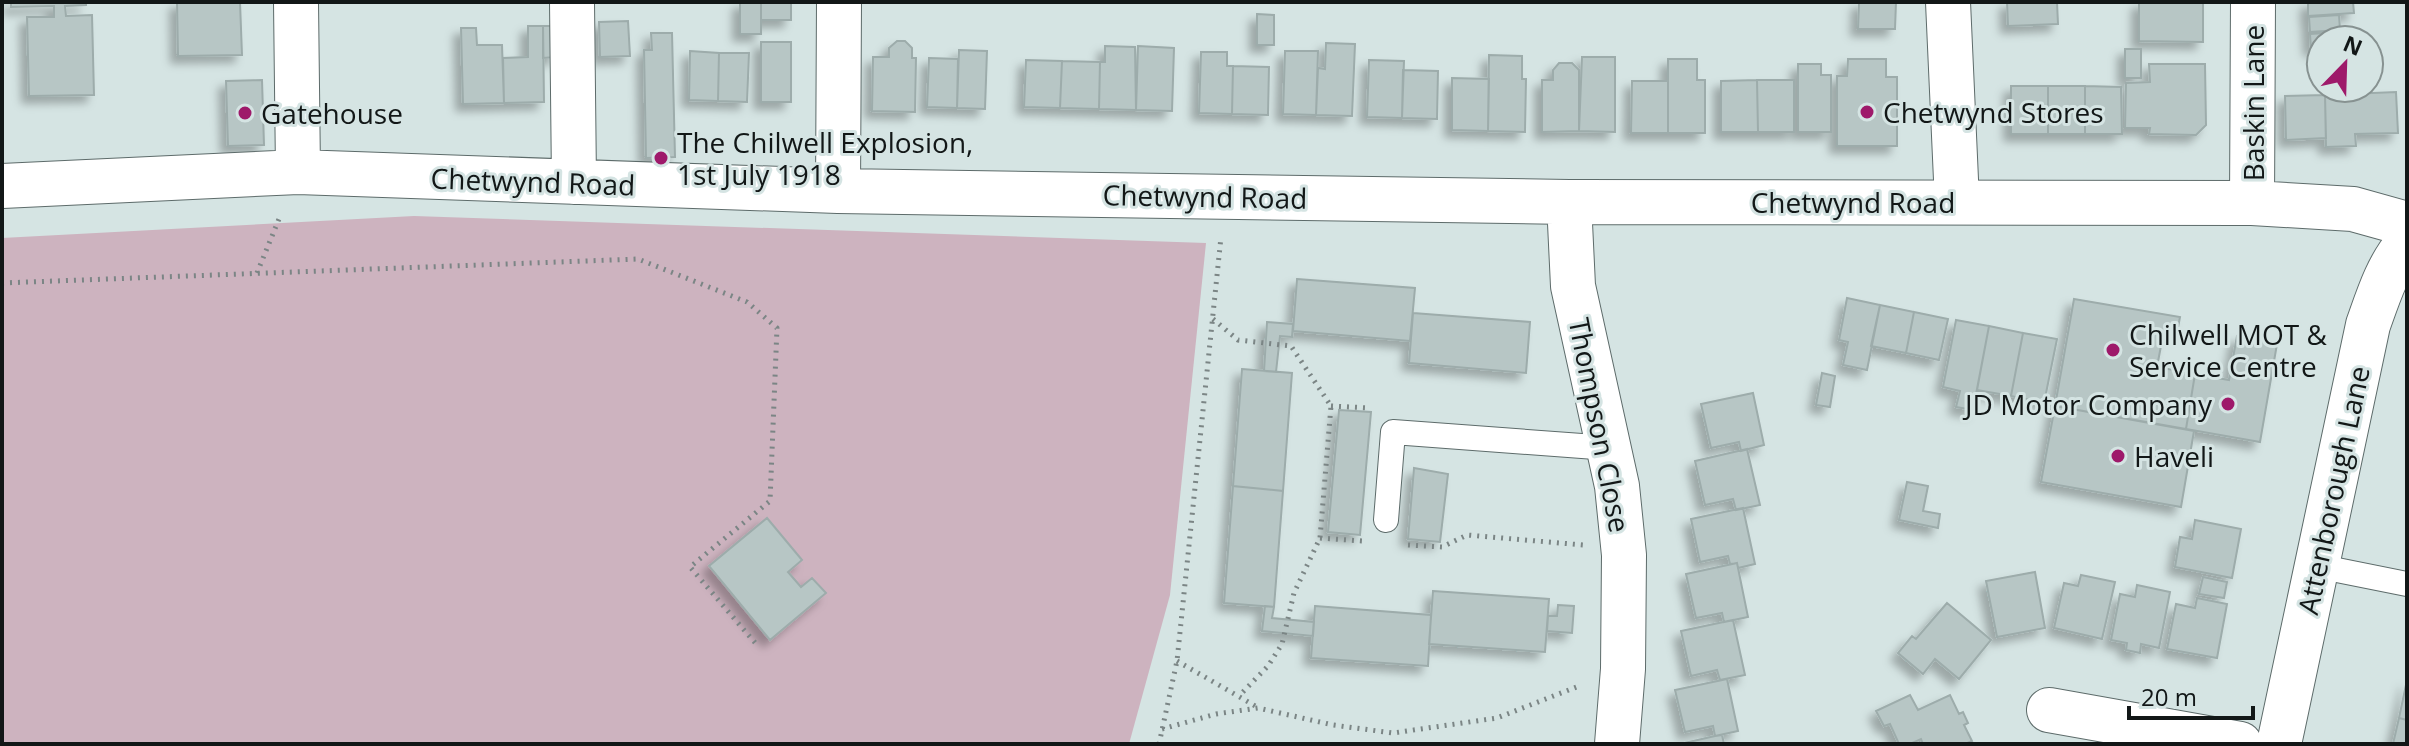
<svg xmlns="http://www.w3.org/2000/svg" width="2409" height="746" viewBox="0 0 2409 746" font-family="'Open Sans',sans-serif">
	<style>
		.green { fill: #cdb3bf }
		.building { fill: #b7c6c5; stroke: #9dacab; stroke-width: 2; filter: url(#shadow) }
		.lines { fill: none; stroke-linecap: round; stroke-linejoin: round }
		.service-casing { stroke: #5d6b6a; stroke-width: 26 }
		.minor-casing { stroke: #5d6b6a; stroke-width: 46 }
		.tertiary-casing { stroke: #5d6b6a; stroke-width: 46 }
		.path { stroke: #7b8585; stroke-width: 5; stroke-dasharray: 2 6; stroke-linecap: butt }
		.service { stroke: #fff; stroke-width: 24 }
		.minor { stroke: #fff; stroke-width: 44 }
		.tertiary { stroke: #fff; stroke-width: 44 }
		.poi-dot { fill: #9e196a; stroke: #d5e4e3; stroke-width: 3 }
		.labels { text-anchor: middle; dominant-baseline: central; stroke-width: 6; stroke-linejoin: round; paint-order: stroke }
		.street-label { font-size: 28px; fill: #121717; stroke: #d5e4e3 }
		.poi-label { font-size: 28px; fill: #121717; stroke: #d5e4e3; text-anchor: start }
	</style>
	<defs>
		<filter id="shadow"><feDropShadow dx="-7" dy="7" stdDeviation="4" flood-color="#0004"/></filter>
	</defs>
	<rect width="100%" height="100%" fill="#d5e4e3"/>
	<path class="green" d="M414 216 1206 243 1170 595 1129 744H2V238Z"/>
	<path class="building" d="M11 2H86V5L65 6 66 16 92 15 94 95 29 96 27 17H54V6L11 7Z
		M177 2H240L242 55 178 56Z
		M740 2H761V34H740Z
		M761 2H791V20H761Z
		M1859 2H1896L1895 29H1858Z
		M2007 2H2057L2058 24 2008 26Z
		M2139 2H2203V42L2139 41Z
		M2308 2H2353L2354 13 2308 16Z
		M1257 14 1274 15V45H1257Z
		M2339 15 2340 30 2310 32 2309 17Z
		M628 21 630 56 600 57 599 22Z
		M528 26H543L544 102 504 103 503 58 528 57Z
		M543 26H556V57L543 58Z
		M461 28H476L477 45H502L504 103 463 104Z
		M2340 32V40H2321V49H2311L2310 34Z
		M651 33H672L675 157 646 158 644 50H652Z
		M897 41H905L912 48V58H916L915 112 872 111 873 57H889V48Z
		M761 42H791V102H761Z
		M1326 43 1355 44 1352 116 1316 115 1318 68 1325 69Z
		M1105 46 1135 47 1136 110 1099 109 1100 62H1105Z
		M1138 46 1174 48 1172 111 1136 110Z
		M2125 49H2141V78H2125Z
		M959 50 987 51 985 109 957 108Z
		M690 51 719 53 718 101 689 100Z
		M1285 51H1318L1316 115 1283 114Z
		M1201 52H1227V66H1233L1232 114 1199 113Z
		M719 53H749L747 102 718 101Z
		M1489 55 1522 56V79H1526L1525 132 1488 131Z
		M1582 57H1615V132L1579 131Z
		M929 58 958 59 957 108 927 107Z
		M1668 59H1697V80H1705V133H1668Z
		M1848 59H1886V77H1897V146H1837V76H1847Z
		M1026 60 1062 61 1060 108 1024 107Z
		M1369 60 1404 61 1402 118 1367 117Z
		M1062 61 1100 62 1099 109 1060 108Z
		M1559 63H1572L1579 70V131L1542 132V80H1553V70Z
		M1798 64H1821V75H1831V132H1798Z
		M2149 64H2205L2206 125 2196 135 2149 134 2150 128H2125L2126 83 2150 82Z
		M1233 66 1269 67 1268 115 1232 114Z
		M1403 70 1438 71 1437 119 1402 118Z
		M1452 78 1489 79 1488 131 1452 130Z
		M262 80 264 145 228 146 226 81Z
		M1757 80H1794V132H1758Z
		M1757 80 1758 132H1721V81Z
		M1632 81H1668V133H1631Z
		M2011 86H2048V134H2011Z
		M2048 86H2085V134H2048Z
		M2085 86 2121 87 2122 134H2085Z
		M2396 92 2398 133 2355 134 2356 146 2326 147 2325 95Z
		M2325 95 2326 138 2286 140 2285 96Z
		M1297 279 1415 288 1410 341 1293 331Z
		M1847 298 1880 305 1867 370 1843 365 1848 342 1839 340Z
		M2074 299 2180 317 2177 333 2164 330 2157 367 2195 374 2186 429 2055 406Z
		M1880 305 1914 312 1906 353 1871 346Z
		M1914 312 1948 319 1939 360 1906 353Z
		M1413 313 1530 322 1526 373 1409 363Z
		M1956 320 1989 326 1973 410 1956 407 1960 391 1943 387Z
		M1267 322 1293 324 1292 337 1280 336 1276 372 1264 371Z
		M1989 326 2023 333 2011 396 1977 390Z
		M2023 333 2057 339 2044 403 2011 396Z
		M2237 336 2277 344 2260 442 2186 429 2195 374 2229 380Z
		M1242 369 1292 373 1283 491 1233 486Z
		M1822 373 1835 376 1830 407 1816 405Z
		M1753 393 1764 445 1741 451 1739 442 1711 448 1701 404Z
		M2055 406 2194 431 2181 507 2041 482Z
		M1339 410 1371 412 1360 535 1328 532Z
		M1747 449 1760 505 1736 510 1733 499 1705 505 1695 461Z
		M1414 468 1448 474 1440 542 1408 539Z
		M1907 482 1928 486 1923 511 1940 514 1938 528 1899 520Z
		M1233 486 1283 491 1274 607 1224 603Z
		M1743 508 1755 564 1738 568 1737 563 1730 564 1728 556 1700 562 1691 519Z
		M767 518 802 560 788 572 801 587 812 578 826 593 770 640 709 566Z
		M2195 520 2241 529 2232 578 2175 567 2180 537 2192 539Z
		M1737 563 1748 617 1724 622 1722 613 1696 618 1686 574Z
		M2035 572 2045 628 1997 637 1986 581Z
		M2081 575 2115 582 2102 639 2054 628 2064 583 2078 586Z
		M2203 577 2227 582 2224 598 2199 594Z
		M2137 585 2170 592 2159 648 2141 644 2140 653 2126 650 2127 643 2111 640 2120 594 2135 597Z
		M1433 591 1549 599 1545 652 1429 644Z
		M2197 598 2227 604 2217 658 2167 649 2176 604 2195 608Z
		M1947 603 1991 640 1959 679 1935 659 1923 674 1898 653 1912 636 1916 639Z
		M1558 605 1574 606 1572 633 1547 631 1548 616H1557Z
		M1265 606 1274 607 1272 618 1314 622 1313 636 1262 631Z
		M1315 606 1431 615 1428 666 1311 658Z
		M1733 620 1745 675 1720 680 1717 670 1691 676 1681 631Z
		M1727 679 1738 731 1715 736 1713 726 1685 732 1675 690Z
		M2407 680V720L2399 718Z
		M1910 695 1918 710 1950 695 1959 714 1963 712 1968 723 1964 725 1972 741 1965 744H1923L1921 739 1910 744H1899L1890 724 1884 726 1876 711Z
		M2399 718 2407 720V744H2393Z
		M1722 735 1724 744H1680L1715 736Z"/>
	<g class="lines">
		<g class="service-casing">
			<path id="service" d="M1386 520 1393 432 1609 448
				M2317 566 2407 584"/>
		</g>
		<g class="minor-casing">
			<path id="minor" d="M296 2 298 172
				M572 2 574 182
				M1948 2 1957 202
				M2 186 298 172 838 191 1569 202 2252 203 2353 209 2407 224
				M838 191 839 2
				M1569 202 1573 286 1617 486 1624 555 1623 669 1617 744
				M2252 203 2253 2
				M2049 710 2240 744"/>
		</g>
		<g class="tertiary-casing">
			<path id="tertiary" d="M2279 744 2368 325C2378 297 2387 267 2407 244"/>
		</g>
		<path class="path" d="M257 273 281 214
			M2 283 638 259 747 302 777 328 770 501 690 567 757 645
			M1213 319 1238 340 1291 346 1331 406 1320 538 1294 593 1282 644 1268 666 1239 696
			M1331 406 1370 408
			M1320 538 1362 541
			M1408 545 1442 547 1467 535 1583 545
			M1177 661 1257 707
			M1162 729 1216 714 1258 708 1333 725 1393 733 1497 718 1579 686
			M1159 744 1177 661 1221 237"/>
		<use href="#service" class="service"/>
		<use href="#minor" class="minor"/>
		<use href="#tertiary" class="tertiary"/>
	</g>
	<g class="poi-dot">
		<circle cx="1867" cy="112" r="8"/>
		<circle cx="245" cy="113" r="8"/>
		<circle cx="661" cy="158" r="8"/>
		<circle cx="2113" cy="350" r="8"/>
		<circle cx="2228" cy="404" r="8"/>
		<circle cx="2118" cy="456" r="8"/>
	</g>
	<g class="labels">
		<g class="street-label">
			<text transform="translate(2253 103) rotate(-90)">Baskin Lane</text>
			<text transform="translate(533 181) rotate(2)">Chetwynd Road</text>
			<text transform="translate(1205 196) rotate(1)">Chetwynd Road</text>
			<text x="1853" y="202">Chetwynd Road</text>
			<text transform="translate(1600 425) rotate(79)">Thompson Close</text>
			<text transform="translate(2333 490) rotate(-78)">Attenborough Lane</text>
		</g>
		<g class="poi-label">
			<text x="1883" y="112">Chetwynd Stores</text>
			<text x="261" y="113">Gatehouse</text>
			<text x="677" y="142">The Chilwell Explosion,<tspan x="677" dy="32">1st July 1918</tspan></text>
			<text x="2129" y="334">Chilwell MOT &amp;<tspan x="2129" dy="32">Service Centre</tspan></text>
			<text x="2212" y="404" text-anchor="end">JD Motor Company</text>
			<text x="2134" y="456">Haveli</text>
		</g>
	</g>
	<rect width="2409" height="746" fill="none" stroke="#121717" stroke-width="8"/>
	<g transform="translate(2345 64) rotate(23)"><circle r="38" fill="#d5e4e3" stroke="#879291" stroke-width="2"/>
	<path d="M0-6L14 30L0 20L-14 30Z" fill="#9e196a"/>
	<text y="-12" font-size="22" font-weight="bold" text-anchor="middle" fill="#121717">N</text>
	</g>
	<path d="M2129 706v12h124v-12" fill="none" stroke="#121717" stroke-width="4"/>
	<text x="2141" y="706" font-size="24" fill="#121717" stroke="#d5e4e3" stroke-width="6" paint-order="stroke">20 m</text>
</svg>
